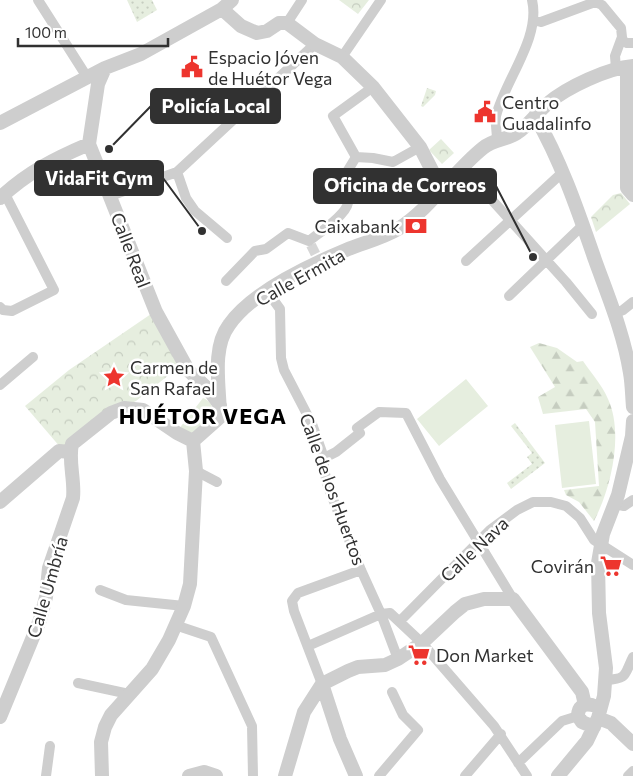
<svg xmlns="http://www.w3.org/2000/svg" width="633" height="776" viewBox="0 0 633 776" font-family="Commissioner,sans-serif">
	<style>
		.grass { fill: url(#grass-dots) }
		.forest { fill: url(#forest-firs) }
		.park { fill: url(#park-crowns) }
		.pitch { fill: #e6eedf }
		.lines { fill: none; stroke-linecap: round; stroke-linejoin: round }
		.minor-tunnel { stroke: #d6d6d6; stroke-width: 10; stroke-dasharray: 10 5; stroke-linecap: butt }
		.minor { stroke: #cecece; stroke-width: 10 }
		.tertiary { stroke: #cecece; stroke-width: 14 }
		.labels { text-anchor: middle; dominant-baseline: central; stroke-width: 5; stroke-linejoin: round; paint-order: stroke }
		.poi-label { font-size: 18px; fill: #313131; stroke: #fff; text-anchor: start }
		.street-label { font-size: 18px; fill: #313131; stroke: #fff }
		.district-label { font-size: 22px; font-weight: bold; letter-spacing: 1px; fill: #000; stroke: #fff }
		.leader { fill: none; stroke: #313131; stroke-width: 2 }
		.callout-dot { fill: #313131; stroke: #fff; stroke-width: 2 }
		.callout { fill: #313131; stroke: #313131; stroke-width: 2 }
		.callout-label { font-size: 19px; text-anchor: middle; font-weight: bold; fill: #fff }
	</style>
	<defs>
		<pattern id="grass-dots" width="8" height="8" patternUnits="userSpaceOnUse" patternTransform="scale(1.25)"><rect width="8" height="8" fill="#e6eedf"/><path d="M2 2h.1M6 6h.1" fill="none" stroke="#c6cdc0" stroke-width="1.8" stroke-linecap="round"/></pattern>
		<pattern id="forest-firs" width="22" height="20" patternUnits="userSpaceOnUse" patternTransform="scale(1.25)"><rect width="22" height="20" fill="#e6eedf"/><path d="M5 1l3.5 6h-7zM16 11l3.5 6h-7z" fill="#c6cdc0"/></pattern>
		<pattern id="park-crowns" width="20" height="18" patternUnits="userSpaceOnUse" patternTransform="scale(1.25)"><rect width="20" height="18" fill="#e6eedf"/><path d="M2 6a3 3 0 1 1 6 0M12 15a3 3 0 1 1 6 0" fill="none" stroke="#c6cdc0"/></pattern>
	</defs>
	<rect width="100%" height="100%" fill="#fff"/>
	<path class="grass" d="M127 0H152L157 10 137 22Z
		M427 88 436 91 435 95 423 107 421 106Z
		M515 423 545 463 511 489 507 483 532 464 527 457 532 453 511 426Z"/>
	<path class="forest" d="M539 343 557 348 577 362 583 361C591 373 602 385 608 399 624 434 611 488 594 521L579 502 566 495 564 490 599 486 595 422 586 409 543 414 538 397 555 387 530 347Z"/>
	<path class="park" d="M339 0H369L358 14Z
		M441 139 454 153 442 164 429 150Z
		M621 193 630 204 596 232 591 217 613 195Z
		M151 314 179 367 136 401 112 412 61 448 25 406 69 370Z
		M203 398C224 407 203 426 192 433L178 430Z"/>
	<path class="pitch" d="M466 379 488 406 439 446 417 419Z
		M589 421 596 484 562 488 555 425Z"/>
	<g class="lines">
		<path class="minor-tunnel" d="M311 245 317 257"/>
		<path class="minor" d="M38 0 87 77
			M534 20 541 22 595 2 602 5 621 28 622 37 615 56 616 68
			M287 23 302 0
			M621 40 627 43H633
			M342 57 381 0
			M497 140C497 132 495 123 496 116 505 80 541 38 532 0
			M356 157 333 116 373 87
			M463 168 566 282 592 314
			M177 172 186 198 195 211 227 238
			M110 196 177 172 315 44
			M466 261 563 172
			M226 281 255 251 266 249 288 233 309 241C319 233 346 215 348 203 350 195 346 183 345 175L356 157 373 158 393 162 420 147
			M267 291 280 309 281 358 284 370 312 424 324 458V468L327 484 361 570 381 614 398 659
			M509 296 583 225
			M0 307 3 310 12 311 54 290 5 194
			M613 314 623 310 633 302
			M0 385 33 357
			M324 458 336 452 360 433 357 428 379 412 406 413 440 479 513 599
			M196 471 217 482
			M615 504 624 506 633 500
			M100 590 126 600 184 606
			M400 621 490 530 517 510 533 502H551L566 506 580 518 594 540 633 565
			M175 625 211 637 252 726 253 776
			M308 646 381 614 390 613 422 643 494 726 527 776
			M606 680C628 679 624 675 633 657
			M78 683 129 694
			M322 684 294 611 292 601 298 593 361 570
			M518 763 562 721 578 716
			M46 776 50 746
			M379 776 418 730 403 715 392 692
			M465 776 501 734
			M628 776 633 771"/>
		<path class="tertiary" d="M222 9 241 26 257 33 267 31 279 23H287L315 44 342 57 373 87 420 147 442 190
			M627 67V188L633 195
			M105 68 98 84 89 144 156 312 188 370 209 390 220 405
			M535 116C561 161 578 211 595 260 608 296 624 334 630 373 632 384 632 396 633 407
			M0 123 105 68 141 54 222 9 232 0
			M0 198C28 172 54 159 89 144
			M193 441 220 417C220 388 211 349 229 325 251 293 310 265 346 250 363 243 383 238 398 229 431 208 453 172 483 148 494 139 507 140 517 133 529 125 537 113 547 104 567 87 608 68 633 66
			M0 502 59 451 71 452
			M322 684 340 739 356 776
			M592 705C583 703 578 707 578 716L582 722 594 727
			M0 717 40 620 46 597 49 568 73 498C75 480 68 461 72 444L111 413 124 408 143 410 177 433 193 441
			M598 718 611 723 633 744
			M102 776 101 742 105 727 111 715 152 669 169 640 184 606 190 584 196 471 193 441
			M189 776 204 772 216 776
			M285 776 304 712 322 684 348 671 358 667 385 665 398 659 422 643 455 612 465 604 484 599H513L582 692 585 705
			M558 776 587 741 598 718 604 696 606 668 599 613 598 563 603 534 618 495 632 436 633 421"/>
	</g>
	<defs>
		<g id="civic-bare" transform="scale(1.725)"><path d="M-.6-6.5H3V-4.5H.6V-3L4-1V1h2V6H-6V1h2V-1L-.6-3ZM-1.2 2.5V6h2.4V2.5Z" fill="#ed352e" stroke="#fff" stroke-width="2.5" paint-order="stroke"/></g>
		<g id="bank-bare" transform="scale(1.725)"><path d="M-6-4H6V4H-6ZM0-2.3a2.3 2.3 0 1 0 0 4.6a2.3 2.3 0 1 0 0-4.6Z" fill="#ed352e" stroke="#fff" stroke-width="2.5" paint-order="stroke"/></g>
		<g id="sight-bare" transform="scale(1.725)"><path d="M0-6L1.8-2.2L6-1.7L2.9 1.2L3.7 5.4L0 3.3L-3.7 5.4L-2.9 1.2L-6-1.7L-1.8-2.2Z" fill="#ed352e" stroke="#fff" stroke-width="2.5" paint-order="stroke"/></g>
		<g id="supermarket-bare" transform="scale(1.725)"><path d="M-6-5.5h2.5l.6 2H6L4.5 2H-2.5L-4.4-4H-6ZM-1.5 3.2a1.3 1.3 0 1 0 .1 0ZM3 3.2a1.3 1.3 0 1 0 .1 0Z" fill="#ed352e" stroke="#fff" stroke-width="2.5" paint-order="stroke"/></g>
	</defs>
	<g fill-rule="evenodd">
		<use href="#civic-bare" x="192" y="67"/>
		<use href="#civic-bare" x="485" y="112"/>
		<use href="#bank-bare" x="416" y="226"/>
		<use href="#sight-bare" x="114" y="377"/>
		<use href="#supermarket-bare" x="611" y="566"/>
		<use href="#supermarket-bare" x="419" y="655"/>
	</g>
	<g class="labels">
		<g class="poi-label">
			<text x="208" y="57">Espacio Jóven<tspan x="208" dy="21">de Huétor Vega</tspan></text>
			<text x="502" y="102">Centro<tspan x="502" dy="21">Guadalinfo</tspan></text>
			<text x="400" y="226" text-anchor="end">Caixabank</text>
			<text x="130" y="367">Carmen de<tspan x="130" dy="21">San Rafael</tspan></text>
			<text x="594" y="566" text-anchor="end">Covirán</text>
			<text x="436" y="655">Don Market</text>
		</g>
		<g class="street-label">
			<text transform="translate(131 250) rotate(69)">Calle Real</text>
			<text transform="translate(300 277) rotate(-29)">Calle Ermita</text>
			<text transform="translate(333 489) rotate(70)">Calle de los Huertos</text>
			<text transform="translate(474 549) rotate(-43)">Calle Nava</text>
			<text transform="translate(47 587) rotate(-74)">Calle Umbría</text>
		</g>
		<g class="district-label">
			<text x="203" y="415">HUÉTOR VEGA</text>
		</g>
	</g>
	<path class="leader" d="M109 149L151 106M202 231L163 178M533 257L496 186"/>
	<g class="callout-dot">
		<circle cx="109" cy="149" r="5"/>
		<circle cx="202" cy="231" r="5"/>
		<circle cx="533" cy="257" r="5"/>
	</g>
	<g class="callout">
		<rect x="151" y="89" width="129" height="34" rx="5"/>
		<rect x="35" y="161" width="128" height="34" rx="5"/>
		<rect x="314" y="169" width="182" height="34" rx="5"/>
	</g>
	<g class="callout-label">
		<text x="216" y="113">Policía Local</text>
		<text x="99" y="185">VidaFit Gym</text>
		<text x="405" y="192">Oficina de Correos</text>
	</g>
	<path d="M18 38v8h150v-8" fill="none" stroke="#313131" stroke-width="2.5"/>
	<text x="25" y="38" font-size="15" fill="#313131" stroke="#ffffff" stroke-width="4" paint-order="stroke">100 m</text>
</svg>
